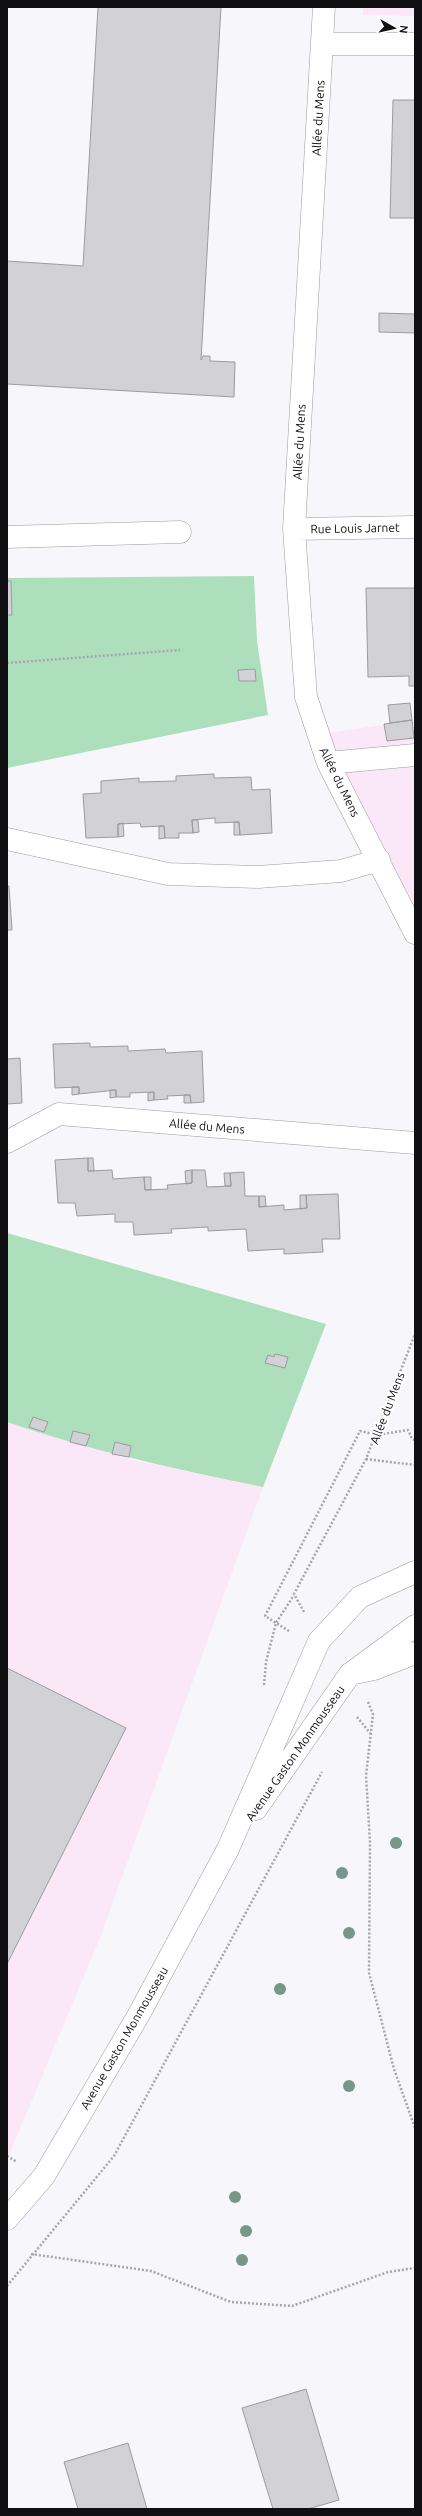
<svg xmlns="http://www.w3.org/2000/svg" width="422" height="2516" viewBox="0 0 422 2516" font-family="Ubuntu,sans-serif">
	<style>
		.industrial { fill: #fae7f7 }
		.green { fill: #addfbc }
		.building { fill: #d2d2d6; stroke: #9c9b9f }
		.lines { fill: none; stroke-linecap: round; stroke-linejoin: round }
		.minor-casing { stroke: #9b9b9f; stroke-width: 23 }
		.secondary-casing { stroke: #9b9b9f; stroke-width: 23 }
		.path { stroke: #a6a6a9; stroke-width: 2.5; stroke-dasharray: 2 2; stroke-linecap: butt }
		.minor { stroke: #fff; stroke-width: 22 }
		.secondary { stroke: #fff; stroke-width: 22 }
		.tree { fill: #779888 }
		.labels { text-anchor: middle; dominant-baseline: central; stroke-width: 4; stroke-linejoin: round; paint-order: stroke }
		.street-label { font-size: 12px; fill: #101012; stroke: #fff }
	</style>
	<rect width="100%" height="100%" fill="#f7f7fb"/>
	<path class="industrial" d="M363 7H415V16L363 15Z
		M415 720V922L322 734Z
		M7 1422 49 1436 137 1461 263 1487 100 1938 7 2160Z"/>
	<path class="green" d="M254 576 257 641 268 715 7 768V578Z
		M7 1233 326 1324 263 1487C176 1469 90 1451 7 1422Z"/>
	<path class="building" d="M98 7H221L201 360 203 356H210V361L235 362 234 397 7 384V261L83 266Z
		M393 100H415V218H390Z
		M379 313 415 314V333L379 332Z
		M7 581H11L12 615H7Z
		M366 588H415V686H409V676L368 677Z
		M255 669 256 681H239L238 670Z
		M410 703 412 720 390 723 388 705Z
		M412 720 414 738 387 741 384 724Z
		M214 774V778L251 777 252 790 270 789 272 833 240 835 239 822 215 823V818L192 820 193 833H179V838H165L164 826 141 827 140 823 118 824V837L86 838 83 794 101 793V781L139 778V782L176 781V776Z
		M192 820H198L199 832 193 833Z
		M234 822H239L240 835H234Z
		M123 823 124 836 118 837V824Z
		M159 826H164L165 838 159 839Z
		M7 886H9L12 930H7Z
		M90 1043V1047L128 1046V1051L165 1049 166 1053 202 1051 204 1102 191 1103 190 1095 167 1096 168 1099 154 1100V1092L130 1093V1097H116V1090L79 1094V1087L55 1088 53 1044Z
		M20 1058 22 1103 7 1104V1059Z
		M72 1087H79V1094L72 1095Z
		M110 1090H116V1097L110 1098Z
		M154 1092V1100L148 1101V1093Z
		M184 1095H190L191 1103H184Z
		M88 1158V1171L112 1170 113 1179 144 1177 145 1190 168 1189 167 1185 192 1183V1170H205L207 1187 231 1186 230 1173 244 1172 245 1196H259V1207L284 1205V1210L307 1208 306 1195 338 1194 340 1239H322L323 1252 284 1254V1249L248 1251 246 1229 208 1231V1227L171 1229 172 1233 134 1235 133 1222H115V1214L77 1216 75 1203H58L55 1160Z
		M88 1158H93L94 1171H88Z
		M192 1170V1183L186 1184 185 1171Z
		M224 1173H230L231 1186H225Z
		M144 1177H151V1190H145Z
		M300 1195H306L307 1208 300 1209Z
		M259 1196H265L266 1206 259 1207Z
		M275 1354 288 1357 285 1368 265 1363 268 1355 274 1357Z
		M33 1417 48 1422 44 1432 29 1427Z
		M73 1431 90 1435 86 1446 70 1442Z
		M115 1442 131 1446 129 1457 112 1454Z
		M7 1668 126 1728 7 1964Z
		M306 2389 339 2500 308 2509H273L242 2408Z
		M128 2443 147 2509H78L64 2462Z"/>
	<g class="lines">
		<g class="minor-casing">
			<path id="minor" d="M324 7 294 529 306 697 328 763 415 933
				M323 44H415
				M294 529 415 527
				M7 537 180 532
				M328 763 415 755
				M7 839 168 874 258 877 341 871 379 860
				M7 1142 59 1114 415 1143
				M350 1674 415 1626"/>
		</g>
		<g class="secondary-casing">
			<path id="secondary" d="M256 1809 350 1674 374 1669 415 1653
				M7 2219 44 2176 138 2016 228 1849 319 1641 360 1597 415 1572"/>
		</g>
		<path class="path" d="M7 663 180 650
			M366 1459 415 1465
			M304 1612 294 1594 366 1459 415 1334
			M289 1631 265 1616 360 1431 377 1435 408 1430 412 1439 415 1440
			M264 1685 266 1662 276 1623 294 1595
			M368 1702 373 1714 366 1776 370 1842 369 1973 394 2069 415 2128
			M357 1717 370 1733
			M7 2156 17 2162
			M31 2254 151 2271 231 2302 292 2306 388 2272 415 2268
			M7 2286 114 2156 322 1772"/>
		<use href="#minor" class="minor"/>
		<use href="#secondary" class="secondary"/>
	</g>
	<g class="tree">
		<circle cx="396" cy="1843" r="6"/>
		<circle cx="342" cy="1873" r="6"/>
		<circle cx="349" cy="1933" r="6"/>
		<circle cx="280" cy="1989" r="6"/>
		<circle cx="349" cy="2086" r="6"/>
		<circle cx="235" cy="2197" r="6"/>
		<circle cx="246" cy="2231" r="6"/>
		<circle cx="242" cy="2260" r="6"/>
	</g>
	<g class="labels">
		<g class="street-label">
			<text transform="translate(318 118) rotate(-87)">Allée du Mens</text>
			<text transform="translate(299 442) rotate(-87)">Allée du Mens</text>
			<text transform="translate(355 528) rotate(-1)">Rue Louis Jarnet</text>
			<text transform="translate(340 782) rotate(64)">Allée du Mens</text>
			<text transform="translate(207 1126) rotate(5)">Allée du Mens</text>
			<text transform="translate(387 1408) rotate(-69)">Allée du Mens</text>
			<text transform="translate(295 1753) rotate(-55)">Avenue Gaston Monmousseau</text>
			<text transform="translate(124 2038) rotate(-60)">Avenue Gaston Monmousseau</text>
		</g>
	</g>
	<rect width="422" height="2516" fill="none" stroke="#101012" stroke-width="16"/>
	<g transform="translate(394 28) rotate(98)" stroke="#ffffff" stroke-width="3" paint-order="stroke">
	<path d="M0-3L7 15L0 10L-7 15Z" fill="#101012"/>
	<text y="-6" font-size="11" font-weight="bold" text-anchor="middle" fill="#101012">N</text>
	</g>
</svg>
